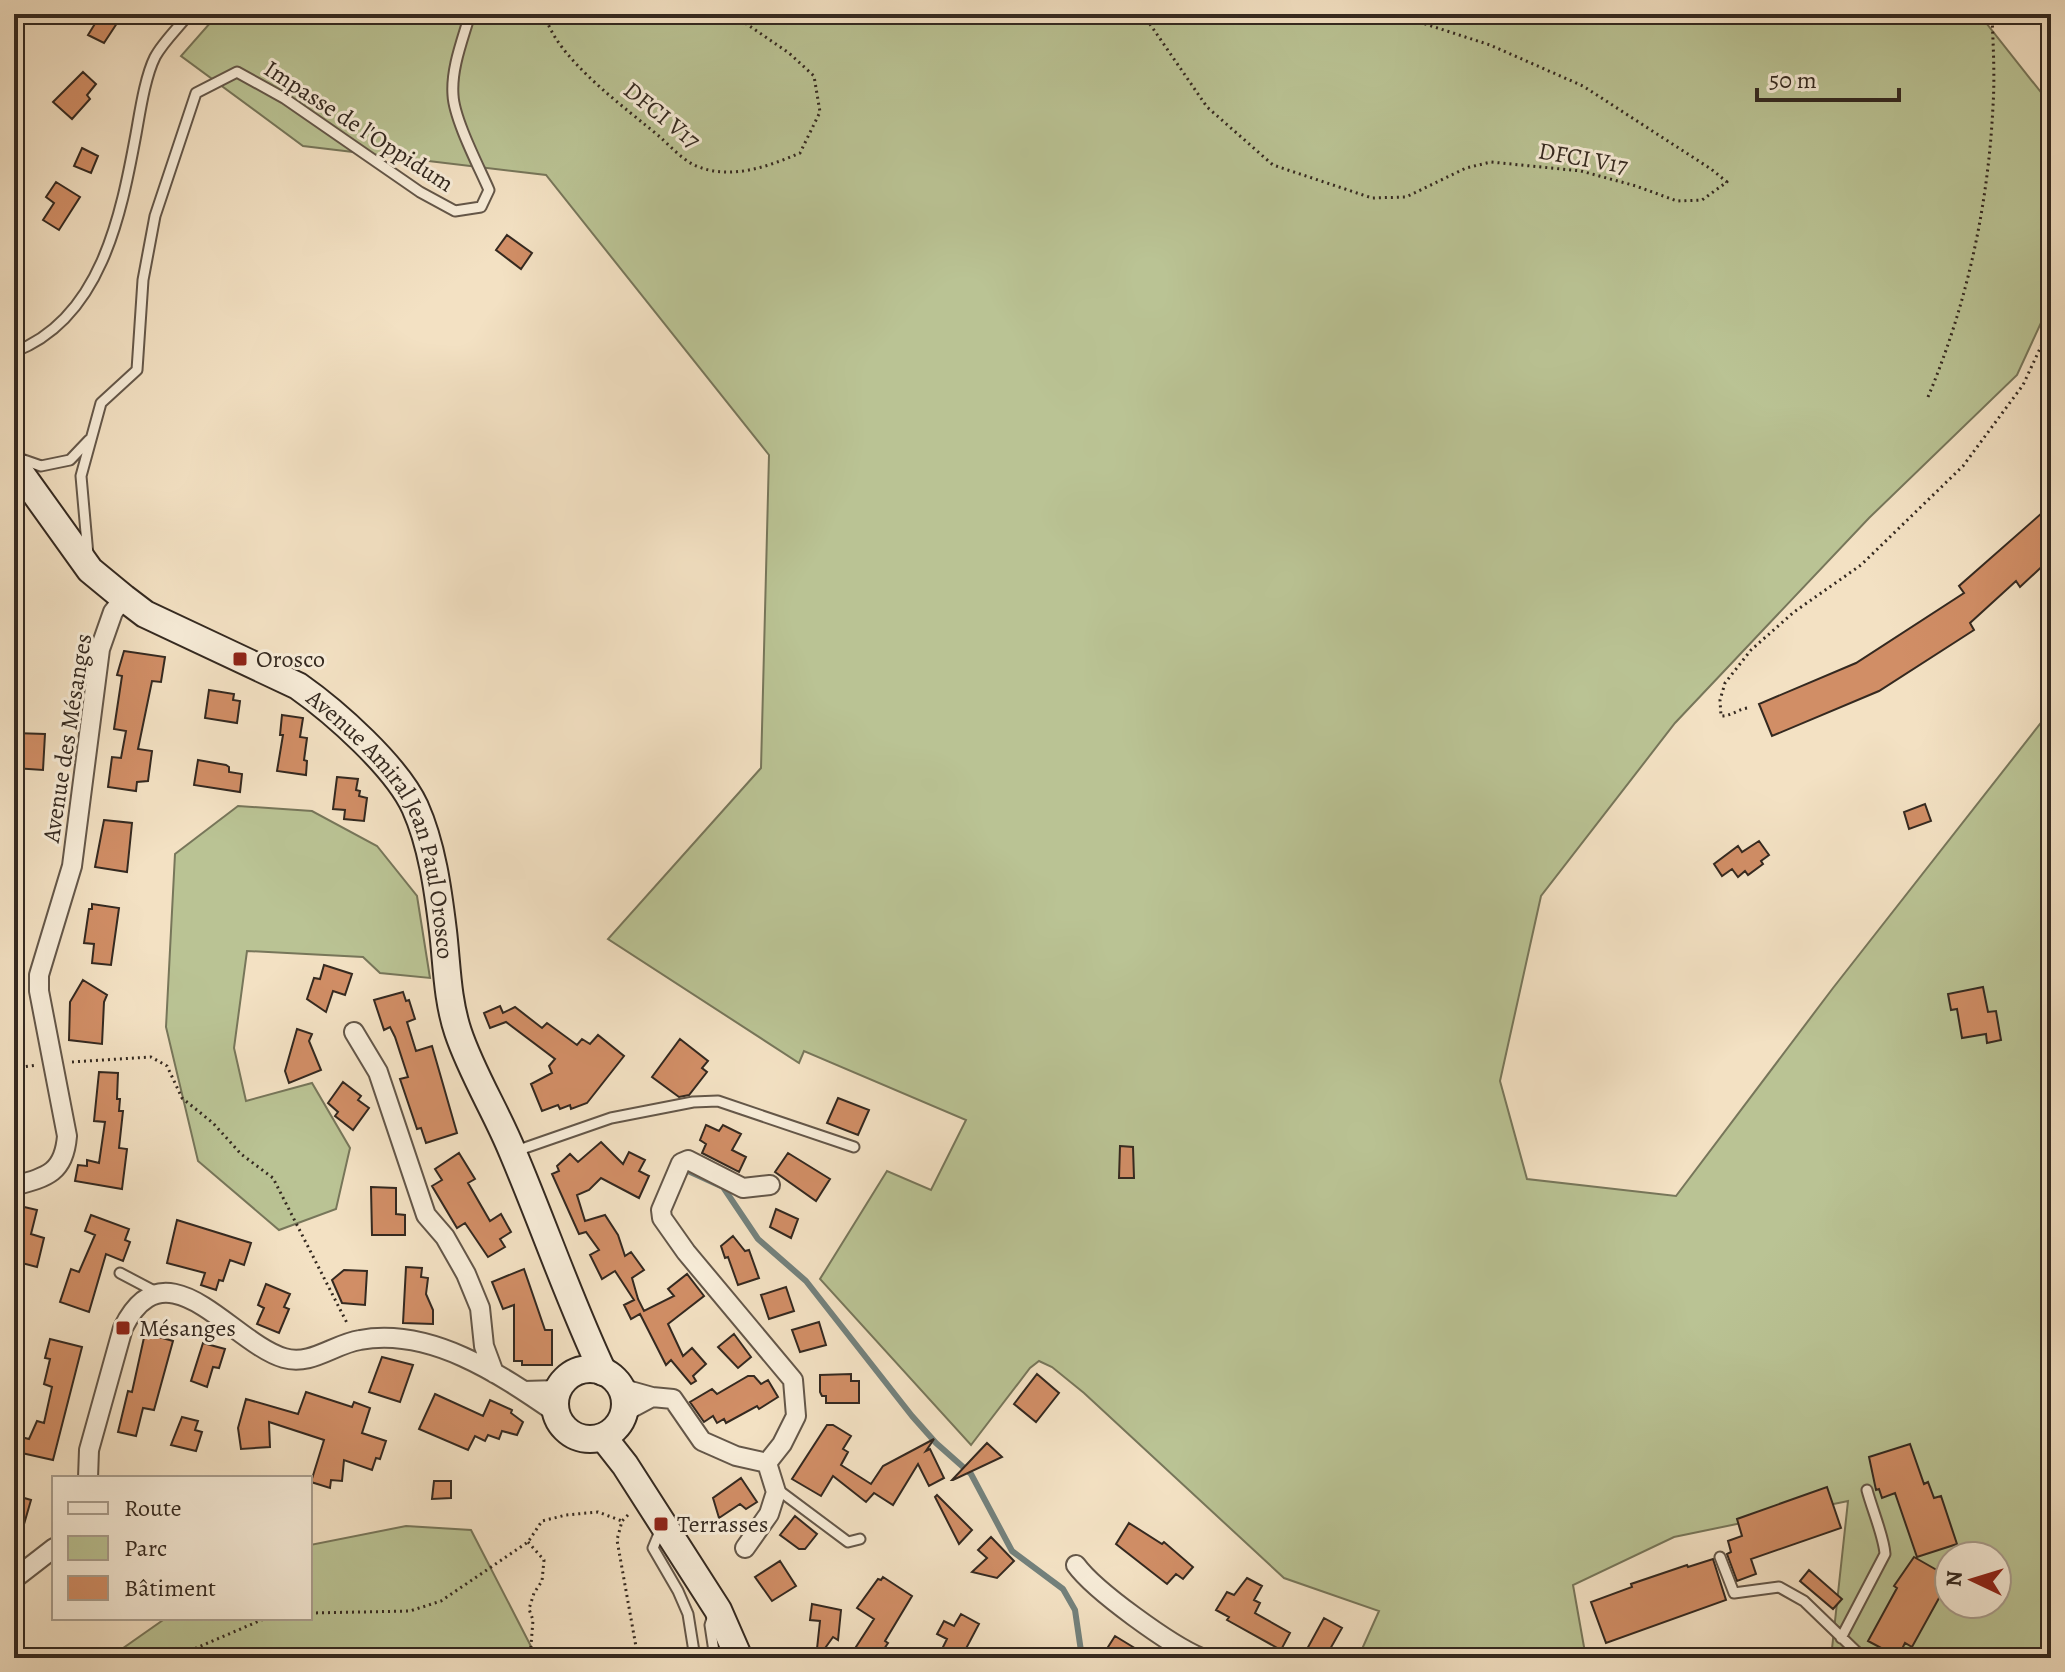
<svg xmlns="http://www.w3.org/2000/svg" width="2065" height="1672" viewBox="0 0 2065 1672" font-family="Alegreya,serif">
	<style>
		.green { fill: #bac394; stroke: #77765a; stroke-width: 2; fill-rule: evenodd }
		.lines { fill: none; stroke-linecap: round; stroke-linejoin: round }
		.stream { stroke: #73817c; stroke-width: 6 }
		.building { fill: #d18e66; stroke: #342920; stroke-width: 2 }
		.lane-casing { stroke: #645749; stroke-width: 13 }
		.street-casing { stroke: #645749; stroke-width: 22 }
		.secondary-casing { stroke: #342920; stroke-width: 30 }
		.path { stroke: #342920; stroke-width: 3; stroke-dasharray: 2 4; stroke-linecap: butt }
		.lane { stroke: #f7ecd8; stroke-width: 9 }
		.street { stroke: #f7ecd8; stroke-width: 18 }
		.secondary { stroke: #f7ecd8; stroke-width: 26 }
		.poi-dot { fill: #8f2418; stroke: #f7ecd8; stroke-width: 3 }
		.labels { text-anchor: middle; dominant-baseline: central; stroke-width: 6; stroke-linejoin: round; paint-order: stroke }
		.street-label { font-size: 24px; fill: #342920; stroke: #f7ecd8 }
		.poi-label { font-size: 24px; fill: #342920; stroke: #f7ecd8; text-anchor: start }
	</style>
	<rect width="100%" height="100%" fill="#f3e1c3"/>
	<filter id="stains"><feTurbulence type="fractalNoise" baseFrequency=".0025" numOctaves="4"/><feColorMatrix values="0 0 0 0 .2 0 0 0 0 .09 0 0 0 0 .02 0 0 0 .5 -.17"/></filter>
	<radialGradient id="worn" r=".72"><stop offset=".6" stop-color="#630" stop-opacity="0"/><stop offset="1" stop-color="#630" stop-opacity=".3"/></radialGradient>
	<path class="green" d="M218 14H1979L2051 105V301L2017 375 1869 518 1675 723 1541 896 1500 1081 1527 1179 1676 1196 1833 988 2051 710V1658H1831L1848 1501 1674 1537 1573 1585 1586 1658H1358L1379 1611 1284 1578 1084 1393 1052 1367 1039 1361 1030 1368 971 1445 820 1279 887 1171 931 1190 966 1120 804 1051 799 1063 608 939 761 768 769 455 546 175 303 146 181 56ZM1949 1556H1997V1604H1949Z
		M238 806 312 811 377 846 417 896 430 978 380 973 363 957 247 951 234 1048 246 1101 312 1083 350 1148 336 1209 279 1230 198 1161 166 1027 175 854Z
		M406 1526 471 1530 537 1658H109L166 1618H310V1545Z"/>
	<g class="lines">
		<path class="stream" d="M686 1170 723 1187 758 1239 806 1281 912 1416 936 1443 971 1474 1012 1551 1063 1589 1075 1610 1082 1658"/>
	</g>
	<path class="building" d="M101 14H123L104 43 88 35Z
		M83 72 96 84 87 95 90 99 72 119 53 102Z
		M82 148 98 156 91 173 74 166Z
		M56 182 80 197 59 230 43 220 54 203 46 197Z
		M507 235 532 253 521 269 496 250Z
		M2051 505V558L2020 587 2016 581 1970 623 1974 630 1879 691 1772 736 1759 704 1856 663 1964 593 1959 586Z
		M124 651 165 657 161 682 152 681 138 749 152 751 148 781 137 782 136 791 108 787 112 757 121 758 126 731 114 729 122 676 117 675Z
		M209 690 234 694 233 700 240 701 237 723 205 718Z
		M282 715 303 718 300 737 307 738 304 760 307 761 306 775 277 771 283 735H280Z
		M14 733 45 734 43 770 14 768Z
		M198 760 226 765 229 767V772L242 774 240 792 194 785Z
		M337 777 358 779 356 790 360 791 359 796 367 798 364 821 344 819 345 810 333 809Z
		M1925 804 1931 821 1909 829 1904 812Z
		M104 820 132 823 127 872 95 867Z
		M1759 841 1769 855 1761 861 1763 864 1748 875 1745 871 1738 877 1732 869 1722 876 1714 864 1738 846 1742 852Z
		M92 904 119 908 111 965 92 963 94 944 84 943 89 909H92Z
		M324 965 352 974 345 995 333 991 326 1012 307 999 314 978 320 979Z
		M83 980 107 995 104 1002 102 1044 69 1040 70 1002Z
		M1983 987 1988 1012 1996 1011 2001 1040 1987 1043 1986 1034 1962 1038 1957 1009 1951 1010 1948 994Z
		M403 992 406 1001 409 1000 415 1019 407 1022 416 1051 432 1046 457 1133 426 1143 421 1128 417 1129 400 1079 408 1077 395 1037 390 1027 384 1030 374 1000Z
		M500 1006 503 1013 515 1007 542 1028 547 1023 577 1045 582 1039 590 1044 598 1035 624 1056 587 1103 571 1109 570 1105 560 1109 558 1105 542 1111 531 1084 552 1073 549 1066 555 1059 506 1022 490 1028 484 1013Z
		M297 1029 312 1034 309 1041 321 1070 289 1083 285 1071Z
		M680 1039 708 1061 702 1068 707 1072 689 1095 679 1097 652 1077Z
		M99 1072 118 1073 117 1099H120L119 1111H123L119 1148 127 1149 122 1189 75 1181 78 1165 87 1166V1160L99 1163 105 1122 94 1121Z
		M343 1082 361 1096 358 1100 369 1108 353 1130 335 1116 338 1112 328 1103Z
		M838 1098 869 1110 858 1135 827 1123Z
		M706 1125 719 1131 723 1125 741 1134 732 1150 746 1157 739 1172 702 1153 706 1144 700 1140Z
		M601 1142 623 1164 629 1152 645 1160 639 1171 649 1176 639 1198 601 1178 589 1190 577 1195 585 1221 605 1215 618 1235 625 1256 631 1252 644 1270 632 1278 638 1299 644 1311 674 1296 668 1289 687 1274 704 1296 668 1324 683 1356 692 1348 706 1364 693 1376 696 1381 691 1384 671 1360 666 1365 640 1314 631 1319 624 1305 634 1300 615 1271 602 1279 590 1255 599 1250 586 1232 579 1234 552 1174 559 1171 557 1166 570 1154 578 1162Z
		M1120 1146 1133 1147 1134 1178H1119Z
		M459 1153 475 1179 468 1183 490 1221 501 1214 511 1232 500 1239 505 1247 488 1257 465 1223 457 1228 432 1186 442 1180 435 1169Z
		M788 1153 830 1179 816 1201 775 1172Z
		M371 1187 396 1188V1214L405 1215V1235H372Z
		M20 1206 37 1210 31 1234 44 1238 37 1267 14 1261V1218H17Z
		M776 1209 798 1219 791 1238 770 1227Z
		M91 1215 129 1229 125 1240 130 1242 123 1261 106 1254 89 1312 60 1302 71 1269 79 1272 95 1235 85 1231Z
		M177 1220 251 1243 244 1265 230 1260 223 1281 219 1280 216 1290 201 1285 205 1273 167 1263Z
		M733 1236 745 1251 749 1250 759 1278 738 1285 728 1257 725 1258 721 1246Z
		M406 1267 422 1268 421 1277 428 1278 426 1294 433 1310V1324L403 1323Z
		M524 1269 545 1330H552V1365H522V1361H514V1305L503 1309 492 1282Z
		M344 1270 367 1271 365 1305 342 1303 332 1280Z
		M266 1284 290 1294 284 1307 289 1309 279 1333 257 1324 264 1308 258 1305Z
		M786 1287 794 1311 769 1319 761 1295Z
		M819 1322 826 1345 800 1352 792 1330Z
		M145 1333 173 1341 154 1410 143 1408 136 1436 118 1432 128 1391 132 1392Z
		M734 1334 751 1357 738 1368 718 1347Z
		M50 1339 82 1347 53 1460 17 1452 21 1437 29 1439 37 1421 44 1423 52 1387 44 1384 50 1359 45 1358Z
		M203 1343 225 1349 219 1368 213 1367 207 1387 191 1381Z
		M382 1357 413 1365 400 1402 369 1392Z
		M851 1374V1381H859V1403H826V1396H822L820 1392V1375Z
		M1037 1374 1059 1393 1036 1422 1014 1404Z
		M748 1376H754L761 1384 768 1380 778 1397 759 1409 757 1406 726 1423 724 1419 717 1423 713 1416 704 1422 690 1402 712 1389 717 1394Z
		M306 1392 352 1407 354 1402 370 1408 362 1433 386 1441 380 1459 376 1458 372 1470 344 1460 342 1481 331 1480 330 1488 311 1482 324 1440 269 1422 270 1447 241 1449 238 1428 246 1399 298 1414Z
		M435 1394 483 1416 490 1400 512 1410 511 1413 523 1422 517 1435 502 1431 499 1439 488 1435 485 1441 475 1436 468 1450 419 1429Z
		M182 1417 198 1421 195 1430 202 1432 196 1451 171 1445Z
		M827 1425H833L851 1436 843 1449 848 1452 841 1465 871 1484 883 1466 934 1439 926 1451 930 1449 944 1478 929 1486 918 1464 893 1505 874 1493 866 1502 833 1476 821 1496 792 1479Z
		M987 1443 1002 1457 953 1480H952Z
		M1910 1444 1924 1484 1928 1482 1934 1498 1941 1496 1957 1544 1917 1557 1895 1493 1882 1498 1879 1489 1876 1490 1869 1457Z
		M741 1478 757 1502 746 1509 740 1504 719 1518 713 1498Z
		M434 1481H451V1498L432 1499Z
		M1827 1487 1841 1528 1751 1559 1756 1574 1737 1581 1727 1554 1731 1552 1728 1541 1742 1536 1737 1519Z
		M14 1495 31 1500 18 1545 14 1544Z
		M937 1495 972 1530 959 1544 935 1497Z
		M795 1516 817 1534 805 1549H799L780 1535Z
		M1129 1523 1162 1544 1164 1542 1193 1567 1183 1579 1176 1574 1167 1584 1116 1544Z
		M991 1537 1014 1561 997 1578 972 1572 987 1558 978 1550Z
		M1914 1557 1949 1577V1580L1912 1647 1905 1643 1898 1657 1868 1641 1897 1588 1894 1586Z
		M1713 1559 1726 1600 1606 1643 1591 1602 1632 1587 1631 1584 1687 1565 1688 1567Z
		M780 1561 796 1586 772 1601 755 1577Z
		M1809 1570 1842 1599 1833 1609 1800 1581Z
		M883 1577 912 1596 885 1641 888 1643 878 1658H866L854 1650 874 1619 857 1608 878 1579 881 1580Z
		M1247 1578 1262 1586 1254 1600 1260 1603 1255 1613 1290 1633 1281 1650 1227 1620 1229 1617 1216 1610 1227 1592 1234 1595Z
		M812 1604 841 1610 838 1640 833 1637 818 1658H816L820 1621 810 1620Z
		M961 1614 979 1624 961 1658H953L941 1651 947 1639 937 1634 944 1621 954 1626Z
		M1324 1618 1342 1628 1325 1658 1307 1649Z
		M1115 1636 1151 1658H1101Z"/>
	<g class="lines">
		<g class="lane-casing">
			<path id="lane" d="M14 352C101 319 121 215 136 134 140 112 145 77 155 57 163 42 178 28 189 14
				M18 458 41 466 70 460 89 440
				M88 555 81 476 101 403 137 370 143 280 155 216 196 93 237 72 284 98 420 192 455 211 481 207 489 190C479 167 454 119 453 95 451 68 463 39 470 14
				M516 1151 611 1118 693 1102 718 1101 854 1147
				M120 1273 158 1293
				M777 1489 848 1542 860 1539
				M665 1533 658 1536 653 1548 678 1591 688 1614 695 1658
				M1720 1557 1734 1593 1779 1587 1804 1601 1863 1658
				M713 1615 710 1625 715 1658
				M1841 1638 1885 1554C1884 1537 1872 1509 1867 1490"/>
		</g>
		<g class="street-casing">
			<path id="street" d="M354 1032 378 1072 426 1215 445 1237 466 1274 480 1308 484 1346 494 1373
				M14 1186C47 1177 64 1173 67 1136L39 991V975L72 866 100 649 113 612 124 598
				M620 1388 652 1397 673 1399 702 1441 736 1456 767 1463 782 1444 796 1416 793 1380 686 1252 662 1218 661 1210 681 1163 688 1160 743 1188 770 1185
				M524 1391 558 1390
				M624 1412 652 1397
				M88 1478 89 1450 123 1328C166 1240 232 1343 284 1358 311 1366 334 1344 360 1340 430 1327 500 1374 555 1412
				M745 1548 769 1514 776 1492 767 1463
				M1076 1565C1095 1591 1170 1645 1201 1658
				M14 1579 54 1548"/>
		</g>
		<g class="secondary-casing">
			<g id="secondary">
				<path id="s1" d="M14 464 90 570 124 598 145 614 298 686C335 712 396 766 415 807 432 845 438 890 443 931 447 965 447 999 458 1032 472 1074 497 1113 513 1153 544 1226 569 1300 603 1372"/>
				<circle cx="590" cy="1404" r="35"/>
				<path d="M603 1437 625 1465 718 1610 739 1658"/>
			</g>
		</g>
		<path class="path" d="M545 14C554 57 627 109 660 137 670 146 682 159 694 165 729 181 767 167 800 153L820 112 814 76 789 53 732 14
			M1143 14 1207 107 1273 165 1372 198 1406 197 1466 168 1491 162 1581 171 1636 186 1677 201 1702 200 1727 182 1711 169 1583 86 1490 45 1410 19 1407 14
			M1928 397C1967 304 1988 207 1993 106 1995 75 1993 44 1992 14
			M1747 708C1737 710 1731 716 1721 716L1720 700 1725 683 1751 650 1794 612 1861 565 1963 466 2023 385 2051 325
			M72 1062 151 1057 167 1066 182 1098 213 1123 241 1154 273 1178 347 1323
			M14 1068 37 1065
			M628 1515 622 1521 617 1540 638 1658
			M528 1542 544 1560 542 1581 534 1593 529 1609 533 1620 530 1658
			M310 1613 410 1611 441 1601 528 1542 542 1521 566 1515 598 1512 622 1521
			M173 1658 266 1618"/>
		<use href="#lane" class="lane"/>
		<use href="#street" class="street"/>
		<use href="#secondary" class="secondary"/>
	</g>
	<g class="poi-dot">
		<rect x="232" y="651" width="16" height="16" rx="4"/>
		<rect x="115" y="1320" width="16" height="16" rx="4"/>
		<rect x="653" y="1516" width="16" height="16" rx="4"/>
	</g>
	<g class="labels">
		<g class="street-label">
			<text transform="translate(662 115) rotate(39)">DFCI V17</text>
			<text transform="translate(359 126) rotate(33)">Impasse de l'Oppidum</text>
			<text transform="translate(1583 158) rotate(10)">DFCI V17</text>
			<text transform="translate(67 738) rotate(-81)">Avenue des Mésanges</text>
			<text stroke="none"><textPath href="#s1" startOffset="540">Avenue Amiral Jean Paul Orosco</textPath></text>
		</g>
		<g class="poi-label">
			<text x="256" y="659">Orosco</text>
			<text x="139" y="1328">Mésanges</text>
			<text x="677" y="1524">Terrasses</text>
		</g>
	</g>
	<rect width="2065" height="1672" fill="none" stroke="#f3e1c3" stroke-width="48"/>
	<rect x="16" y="16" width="2033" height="1640" fill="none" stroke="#342920" stroke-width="4"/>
	<rect x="24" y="24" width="2017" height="1624" fill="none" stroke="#342920" stroke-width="2"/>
	<rect x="52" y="1476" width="260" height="144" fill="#f7ecd8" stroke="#a99e8e" stroke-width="2"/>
	<rect x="68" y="1502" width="40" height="12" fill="#f7ecd8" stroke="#a99e8e" stroke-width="2"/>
	<text x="124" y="1516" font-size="24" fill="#342920">Route</text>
	<rect x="68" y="1536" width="40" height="24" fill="#bac394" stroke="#a99e8e" stroke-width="2"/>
	<text x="124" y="1556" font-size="24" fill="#342920">Parc</text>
	<rect x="68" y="1576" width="40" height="24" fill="#d18e66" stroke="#a99e8e" stroke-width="2"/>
	<text x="124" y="1596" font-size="24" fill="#342920">Bâtiment</text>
	<g transform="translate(1973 1580) rotate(274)"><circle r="38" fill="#f7ecd8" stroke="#a99e8e" stroke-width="2"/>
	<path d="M0-6L14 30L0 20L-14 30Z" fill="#8f2418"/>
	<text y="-12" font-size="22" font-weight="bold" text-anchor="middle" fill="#342920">N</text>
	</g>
	<path d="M1757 88v12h142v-12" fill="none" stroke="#342920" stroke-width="4"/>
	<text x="1769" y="88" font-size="24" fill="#342920" stroke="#f7ecd8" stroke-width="6" paint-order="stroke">50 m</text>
	<rect width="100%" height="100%" filter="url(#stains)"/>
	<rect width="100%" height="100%" fill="url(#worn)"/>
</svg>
